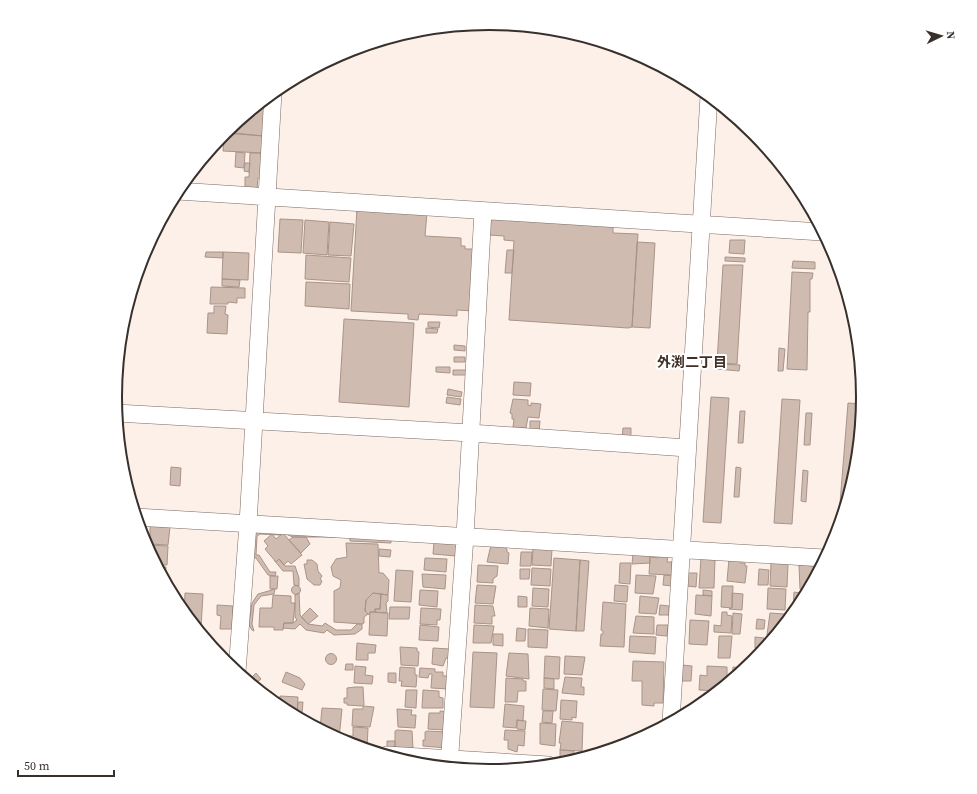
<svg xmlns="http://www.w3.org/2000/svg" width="977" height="794" viewBox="0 0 977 794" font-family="'Source Serif 4','Noto Sans JP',serif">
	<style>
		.building { fill: #d0bbb0; stroke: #a89489 }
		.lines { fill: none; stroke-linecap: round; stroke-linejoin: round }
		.minor-casing { stroke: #7c6a60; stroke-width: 18 }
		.minor { stroke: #fff; stroke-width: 17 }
		.labels { text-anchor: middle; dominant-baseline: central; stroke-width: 4; stroke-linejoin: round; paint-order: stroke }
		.neighbourhood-label { font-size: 14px; font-weight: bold; fill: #403026; stroke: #fff }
		.rim { fill: none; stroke: #38302b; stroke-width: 2 }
	</style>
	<rect width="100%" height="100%" fill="#fcf0e8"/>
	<path class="building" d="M265 99 264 136 224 133V132Z
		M224 132 264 136 263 153 223 151 224 140 218 139Z
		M236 152 245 153 244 168 235 167Z
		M250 153H263L262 178H258L257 188 245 187V177H249Z
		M245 163H250L249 172 244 171Z
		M357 208 427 213 425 236 461 238V246H465V249H477L474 311 457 310V316L419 314 418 320 408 319V314L351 311Z
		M490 218 613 226V233L638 234 632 327 628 328 509 320 514 241 504 240V236L489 235Z
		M280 219 303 220 301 253 278 252Z
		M305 220 329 222 327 255 303 253Z
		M330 222 354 224 351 256 328 255Z
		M730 240H745L744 254 729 253Z
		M637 242 655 243 650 328 632 327Z
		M507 250H514L512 273H505Z
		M206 252H223V258L205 257Z
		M223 252 249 253 248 280 222 279Z
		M306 255 351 258 349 282 305 279Z
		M725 257 745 258V262L725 261Z
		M793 261 815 262V269L792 268Z
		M723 265H743L737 364 717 363Z
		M792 272 813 273 812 279H810V312H808L807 370 787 369Z
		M222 279 240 280 239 287 222 286Z
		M306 282 350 284 349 309 305 306Z
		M211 287 245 288V298H237V303L228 302V304H210Z
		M214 306H226L225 314 228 315 227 334 207 333 208 313H214Z
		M344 319 414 323 409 407 339 402Z
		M428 322H440L439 328 428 327Z
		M426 328 438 329 437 333H426Z
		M454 345 465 346V351L454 350Z
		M779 348 785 349 783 371H778Z
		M858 348 860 373H856Z
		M454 357H465V362H454Z
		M717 364 740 365 739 371 717 369Z
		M436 367H450V373L436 372Z
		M453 370H467V375H453Z
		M514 382 531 383 530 396 513 395Z
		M448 389 462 392 461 397 447 395Z
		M447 397 461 399 460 405 446 403Z
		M711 397 729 398 721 523 703 522Z
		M513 399 528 400V405L531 406V403L541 404 539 418 528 417 526 428 513 427 514 419H512V414L510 413Z
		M782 399 800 400 792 524 774 523Z
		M848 403 862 404 855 470 841 516H839Z
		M740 411H745L743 443H738Z
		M806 413H812L810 445H804Z
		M530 421H540L539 432 530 431Z
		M623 428H631V439L622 438Z
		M171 467 181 468 180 486 170 485Z
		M736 467 741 468 739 497H734Z
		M803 470 808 471 806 502 801 501Z
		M150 526 170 527 168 545 150 544Z
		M140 530 147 531V545L143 540Z
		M259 531 335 537H293L283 533 281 535 260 534 257 536 256 555H259L270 572H276L275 576 268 575 256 558 252 557 253 535Z
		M283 533 302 555 291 564 288 561 284 565 279 559 276 562 265 549 268 546 264 541 272 534 276 539Z
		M350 536 391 538V543L350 541Z
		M293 537H306L310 544 301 553 289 540Z
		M434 542 456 543V556L433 554Z
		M346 543 378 544 379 573H383L389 580 388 595 373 593 366 600 365 611 368 614 364 617V623L362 624 334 622V591L340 588 341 580 333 576 331 567 336 559 347 557Z
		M149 545 168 546 167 565H156L149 551Z
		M491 545 502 546 507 549V552L509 553 508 564 487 562Z
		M533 548 552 549 551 566 532 565Z
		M379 549 391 550 390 557 379 556Z
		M521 552H532L531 566H520Z
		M633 554 650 555V563L632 564Z
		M658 555H668L667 562H672V575L649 574 650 557 658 558Z
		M425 558 447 559 446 572 424 570Z
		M554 558 580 560 576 631 549 629Z
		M701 558 715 559 714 588H699Z
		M279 559 285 566H295L299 578V586L294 585 293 571H283L274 560 276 562Z
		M729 559 740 560V563H745V566H747L745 583 727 581Z
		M307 560H312L317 564 318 571 322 576 320 579 322 581 320 585H314L307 579 304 564H307Z
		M580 560 589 561 584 631H576Z
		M620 563H631L630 584 619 583Z
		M771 563 788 564 787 587 770 586Z
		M478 565 498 566 497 576 493 579V583L477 582Z
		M799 565 814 566V570H817L808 590 800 589Z
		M157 567H166L165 581Z
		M532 568 551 569 550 586 531 585Z
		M520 569H530L529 579H520Z
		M759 569 769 570 768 585H758Z
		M396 570 413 571 411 602 394 601Z
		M686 573H697L696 587 686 586Z
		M422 574 446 575 445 589 423 587Z
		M636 575 656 576 653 594 635 593Z
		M664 575 673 576 672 586 663 585Z
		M270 576H278L277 589H270Z
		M477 585 496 586 493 604 475 603Z
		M615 585 628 586 627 602 614 601Z
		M291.5 590a4.5 4.5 0 1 1 9 0a4.5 4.5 0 1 1-9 0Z
		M722 586H733L732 608 721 607Z
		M533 588 549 589 548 607 532 606Z
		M768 588 786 589 785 610 767 609Z
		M272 589H275L274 594 261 596 254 605 252 624 254 631 252 630 249 625 252 603 258 594 272 590Z
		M420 590 438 591 437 607 419 605Z
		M703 590 712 591V596L703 595Z
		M794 592 805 594 793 612Z
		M185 593 203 594 201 628 196 627 184 613Z
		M299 593 300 615 308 624 322 626 325 623 336 630H351L357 624H362V629L355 634 334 635 327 630 324 633 306 630 300 624 295 629 283 628 284 623H293L297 620 295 617V595Z
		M373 593 381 594 380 609H375V612H370L369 615 365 611 366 600Z
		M732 593 743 594 742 610 729 609 732 608Z
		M381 594 388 595V601L386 603 387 613 375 612V609H380Z
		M273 595 291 596V603H295L293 623H284L283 630H274V627H259L260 608H272Z
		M696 595 712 596 711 616 695 614Z
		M518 596 527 597V607H518Z
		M640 596 659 598 656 614 639 613Z
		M603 602 626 604 624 647 600 646 601 634H603V631L601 630Z
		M217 605 233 606 232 629H220L221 616 217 615Z
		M475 605 493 606 495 616H492V624L474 623Z
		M660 605 669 606V615H659Z
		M390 607H410L409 619H389Z
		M310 608 318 616 308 624 301 617Z
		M421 608 441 609 440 620H437V625L420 624Z
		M530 608 549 609 548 628 529 626Z
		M370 612 388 613 387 636 369 635Z
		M722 612H727V615L732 616 731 633 714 632V625L721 626Z
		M733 613 742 614 740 634H732Z
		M770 613 785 614 784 623 773 637 767 635Z
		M636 616 654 617V634L633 633Z
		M757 619 765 620 764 629H756Z
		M690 620 709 621 707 645 689 644Z
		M420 625 439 627 438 641 419 640Z
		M474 625 494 626 491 643H473Z
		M657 625H668L667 636 656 635Z
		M517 628 526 629 525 641H516Z
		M528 629 548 630 547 648 528 647Z
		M493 634H503V646L493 645Z
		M630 636 656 637 655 654 629 652Z
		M719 636H732L730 658H718Z
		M755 637 764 638 763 648H755Z
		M357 643 376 645 375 653H368V660H356Z
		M400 647 417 648V651L419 652 418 666 401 665Z
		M433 648 450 649V658H446L443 666 432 664Z
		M473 652 497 653 494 708 470 707Z
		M509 653 528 654 529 679 506 676Z
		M325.5 659a5.5 5.5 0 1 1 11 0a5.5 5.5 0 1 1-11 0Z
		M545 656 560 657 559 679 544 678Z
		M565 656 585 657 582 675 564 674Z
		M633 661 664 662 663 703H654V706L642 705V681H632Z
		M346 664H353V670H345Z
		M682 665 692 666 691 681H681Z
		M355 666 366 667 365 675 373 676 372 684 354 683Z
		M707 666 727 667V683L717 691 699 690 700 675 707 676Z
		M400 667 415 668V675H417L416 687 401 686 402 681H399Z
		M733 667 745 668 732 678Z
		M420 668 435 669V672H443V676H448L449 689 431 688 432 674H429L428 678 419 677Z
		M286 672 300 678 305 684 302 690 282 682Z
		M256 673 261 679 255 684 250 679Z
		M388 673H396V683L388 682Z
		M565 677 582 678 581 687H584V695L562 693Z
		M506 678 523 679V681H526V691H518L517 702H505Z
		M544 678 554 679V689L544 688Z
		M355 687H363L364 705 362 706 347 705V703H344V698H347V688Z
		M543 689 558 690 556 711 542 710Z
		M406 690H417L416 708 405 707Z
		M423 690 439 691V697L443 698V708H422Z
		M264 692H272L271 699 264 694Z
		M704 693H714L704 702Z
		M280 696 298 697 297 716 273 702V698H280Z
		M561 700 577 701 576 718 572 717V720L560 719Z
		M298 702H303L302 714H299V718L297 716Z
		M505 704 524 706 523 721 517 720 516 728 503 727Z
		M363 706 374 707 370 727 352 726 353 709H363Z
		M322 708 342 709 339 739 320 729Z
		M397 709 412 710 411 715H416L415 728 398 727Z
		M440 711 450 712 445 730 428 729 429 713H440Z
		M543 711H553L552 723 542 722Z
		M517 720 526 721 525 730 517 729Z
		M562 721 583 723 582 751 560 750 561 743H559Z
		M540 723 556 724 555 746 540 744Z
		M353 727 368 728 367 748 351 744V741H349V736H353Z
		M397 730 412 731 413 748 395 749V731Z
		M505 730 525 731 524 746 518 745 517 752 508 749V740H504Z
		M427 731 447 732V748L423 746V740H425V732Z
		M387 741H395V747H387Z
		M560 750 574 751 573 759 560 758Z"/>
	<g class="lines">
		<g class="minor-casing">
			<path id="minor" d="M177 191 822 232
				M116 413 471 433 687 448
				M136 517 824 558
				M237 672 248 524 273 93
				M671 722 709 96
				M387 755 548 765
				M449 767 465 536 483 211"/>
		</g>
		<use href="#minor" class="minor"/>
	</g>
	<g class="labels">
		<g class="neighbourhood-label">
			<text x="692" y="362">外渕二丁目</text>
		</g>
	</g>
	<path d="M0 0H977V794H0ZM122 397a367 367 0 1 1 734 0a367 367 0 1 1-734 0Z" fill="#fff" fill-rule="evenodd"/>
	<path class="rim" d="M122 397a367 367 0 1 1 734 0a367 367 0 1 1-734 0Z"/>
	<g transform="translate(941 36) rotate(85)" stroke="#ffffff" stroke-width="3" paint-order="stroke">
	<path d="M0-3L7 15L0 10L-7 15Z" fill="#38302b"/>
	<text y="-6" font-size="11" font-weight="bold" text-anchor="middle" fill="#38302b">N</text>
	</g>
	<path d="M18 770v6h96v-6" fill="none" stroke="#38302b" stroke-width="2"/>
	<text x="24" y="770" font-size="12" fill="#38302b" stroke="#ffffff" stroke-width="3" paint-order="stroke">50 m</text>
</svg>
